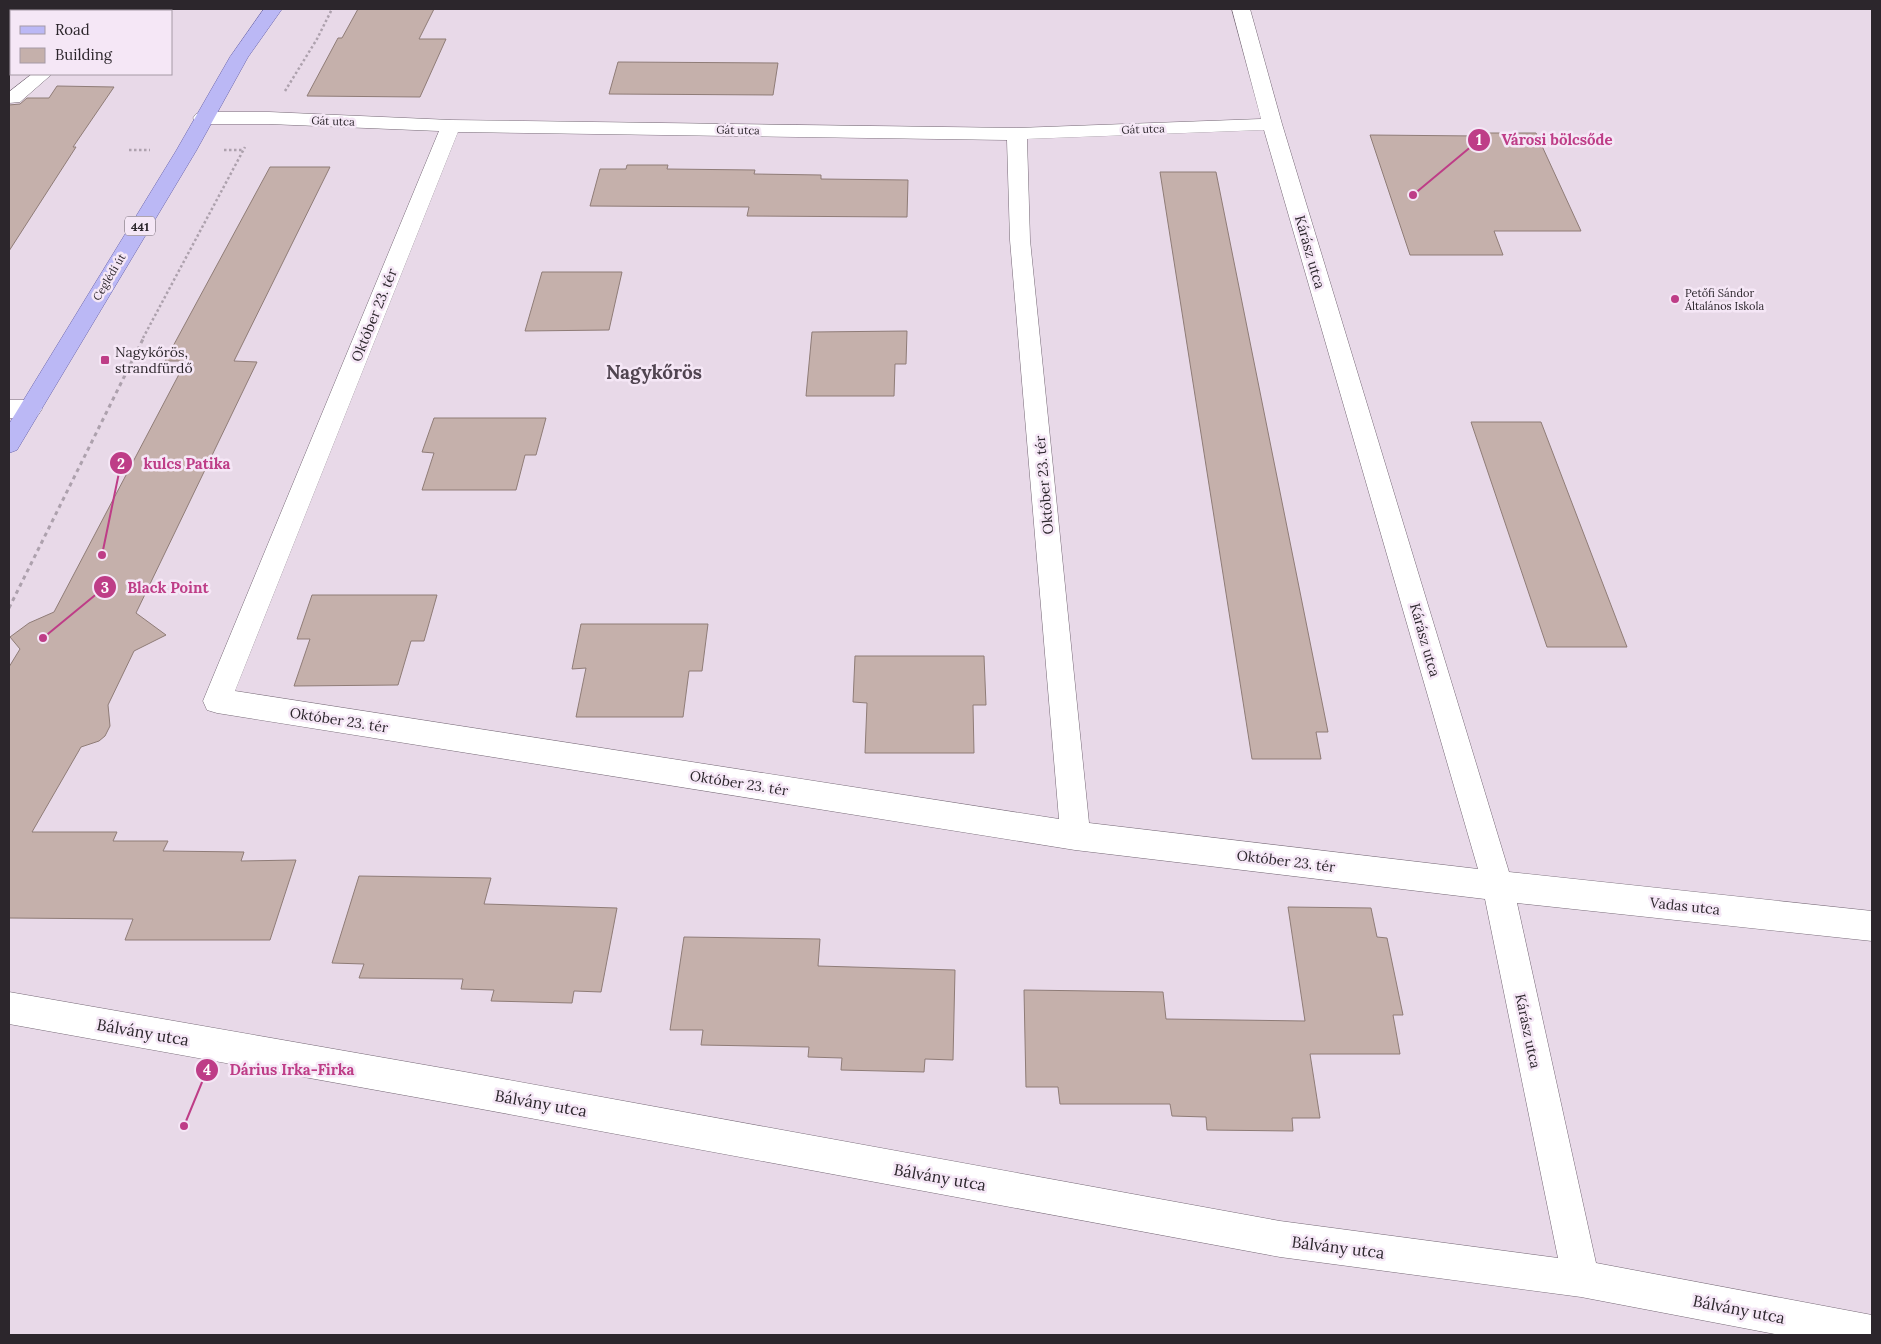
<svg xmlns="http://www.w3.org/2000/svg" width="1881" height="1344" viewBox="0 0 1881 1344" font-family="Lora,serif">
	<style>
		.building { fill: #c5b0ab; stroke: #8f7c77 }
		.lines { fill: none; stroke-linecap: round; stroke-linejoin: round }
		.minor-casing { stroke: #766976; stroke-width: 1 }
		.major-casing { stroke: #6b66ab; stroke-width: 1 }
		.path-far1 { stroke: #ada1ad; stroke-width: 2.5; stroke-dasharray: 2.5 2.5; stroke-linecap: butt }
		.path { stroke: #ada1ad; stroke-width: 3; stroke-dasharray: 4 4; stroke-linecap: butt }
		.minor { fill: #fff; fill-rule: evenodd }
		.major { fill: #bbb8f5; fill-rule: evenodd }
		.poi-dot { fill: #be3d87; stroke: #f5e7f6; stroke-width: 2 }
		.labels { text-anchor: middle; dominant-baseline: central; stroke-width: 5; stroke-linejoin: round; paint-order: stroke }
		.far-street-label { font-size: 11px; fill: #2c262c; stroke: #f5e7f6 }
		.far-poi-label { font-size: 11px; fill: #2c262c; stroke: #f5e7f6; text-anchor: start }
		.shield { fill: #f5e7f6; stroke: #686069; stroke-width: 1 }
		.shield-label { font-size: 12px; font-weight: bold; fill: #2c262c }
		.street-label { font-size: 14px; fill: #2c262c; stroke: #f5e7f6 }
		.poi-label { font-size: 14px; fill: #2c262c; stroke: #f5e7f6; text-anchor: start }
		.near-street-label { font-size: 16px; fill: #2c262c; stroke: #f5e7f6 }
		.district-label { font-size: 19px; font-weight: bold; fill: #504450; stroke: #f5e7f6 }
		.leader { fill: none; stroke: #be3d87; stroke-width: 2 }
		.callout-dot { fill: #be3d87; stroke: #f5e7f6; stroke-width: 2 }
		.mark-label { font-size: 15px; text-anchor: middle; font-weight: bold; fill: #fff }
		.callout-label { font-size: 15px; text-anchor: middle; font-weight: bold; fill: #be3d87; stroke: #f5e7f6; stroke-width: 5; stroke-linejoin: round; paint-order: stroke }
	</style>
	<rect width="100%" height="100%" fill="#e8d9e8"/>
	<path class="building" d="M358 9H434L419 39H446L420 97 307 96 338 38H342Z
		M618 62 778 63 773 95 609 94Z
		M57 86 114 87 73 147H76L9 251V105L20 104 27 98H49Z
		M1476 133H1536L1581 231H1494L1503 255H1410L1370 135 1477 136Z
		M627 165H668L667 169 755 170 754 174 821 175V179L908 180 907 217 747 216 749 207 590 206 600 169H626Z
		M270 167H330L234 361 257 362 136 613 166 635 134 651 108 705 110 726 105 736 99 741 81 747 32 832H117L113 841H168L163 851 244 852 241 861 296 860 270 940H125L133 919 9 918V667L20 649 10 637 29 623 54 612 186 361H165Z
		M1160 172H1216L1328 732H1316L1321 759H1252Z
		M542 272H622L609 330 525 331Z
		M907 331 906 364H895L894 396H806L812 332Z
		M434 418H546L536 455H525L516 490H422L434 453 422 452Z
		M1471 422H1541L1627 647H1547Z
		M312 595H437L424 641H411L398 685 294 686 310 639H297Z
		M581 624H708L702 671H689L683 717H576L586 668 572 669Z
		M855 656H984L986 705H973L974 753H865L867 703 853 702Z
		M359 876 491 878 484 904 617 908 601 992 574 991 572 1003 491 1001 494 990 461 989 463 979 359 978 364 964 332 963Z
		M1288 907 1371 908 1377 937 1387 938 1403 1015H1393L1400 1054H1310L1320 1118H1292L1293 1131 1207 1130 1206 1117 1172 1116 1170 1104H1060L1058 1087H1026L1024 990 1163 992 1166 1019 1305 1021Z
		M684 937 820 939 818 966 955 970 953 1060 925 1059 924 1072 841 1070 842 1058 808 1057 809 1047 701 1045 703 1030H670Z"/>
	<g class="lines">
		<g class="minor-casing">
			<path id="minor" d="M1232 9H1250L1282 124 1509 872 1872 911V941L1517 903 1596 1263 1872 1315V1335H1780L1581 1297 1280 1257 465 1106 9 1024V992L465 1072 1280 1221 1558 1258 1485 899 1075 850 217 713 207 710 203 701 439 131 269 124H203L196 122 193 118 196 114 203 112H269L451 120 1017 128 1261 119ZM1264 130 1478 869 1089 823 1030 240 1027 139ZM458 132 1007 140 1010 240 1059 819 235 691Z
				M32 74H52L20 102 9 103V92Z
				M9 400H30L38 403 42 409 38 415 30 418H9Z"/>
		</g>
		<g class="major-casing">
			<path id="major" d="M264 9H282L248 57 196 151 17 450 9 453V424L176 151 230 57Z"/>
		</g>
		<path class="path-far1" d="M285 91 317 39 332 9
			M129 150H150
			M224 150H243
			M143 338 245 147"/>
		<path class="path" d="M9 608 144 337"/>
		<use href="#minor" class="minor"/>
		<use href="#major" class="major"/>
	</g>
	<g class="poi-dot">
		<circle cx="1675" cy="299" r="5"/>
		<rect x="100" y="355" width="10" height="10" rx="2.5"/>
	</g>
	<g class="labels">
		<g class="far-street-label">
			<text transform="translate(333 121) rotate(2)">Gát utca</text>
			<text transform="translate(1143 129) rotate(-2)">Gát utca</text>
			<text transform="translate(738 130) rotate(1)">Gát utca</text>
			<text transform="translate(109 277) rotate(-59)">Ceglédi út</text>
		</g>
		<g class="far-poi-label">
			<text x="1685" y="293">Petőfi Sándor<tspan x="1685" dy="13">Általános Iskola</tspan></text>
		</g>
		<rect class="shield" x="125" y="216.5" width="30" height="19" rx="4"/>
		<g class="shield-label">
			<text x="140" y="226">441</text>
		</g>
		<g class="street-label">
			<text transform="translate(1310 252) rotate(74)">Kárász utca</text>
			<text transform="translate(374 315) rotate(-68)">Október 23. tér</text>
			<text transform="translate(1044 485) rotate(-95)">Október 23. tér</text>
			<text transform="translate(1425 640) rotate(74)">Kárász utca</text>
			<text transform="translate(339 720) rotate(9)">Október 23. tér</text>
			<text transform="translate(739 783) rotate(9)">Október 23. tér</text>
			<text transform="translate(1286 861) rotate(7)">Október 23. tér</text>
			<text transform="translate(1685 906) rotate(6)">Vadas utca</text>
			<text transform="translate(1528 1031) rotate(78)">Kárász utca</text>
		</g>
		<g class="poi-label">
			<text x="115" y="352">Nagykőrös,<tspan x="115" dy="16">strandfürdő</tspan></text>
		</g>
		<g class="near-street-label">
			<text transform="translate(143 1032) rotate(10)">Bálvány utca</text>
			<text transform="translate(541 1103) rotate(10)">Bálvány utca</text>
			<text transform="translate(940 1177) rotate(10)">Bálvány utca</text>
			<text transform="translate(1338 1247) rotate(7)">Bálvány utca</text>
			<text transform="translate(1739 1309) rotate(11)">Bálvány utca</text>
		</g>
		<g class="district-label">
			<text x="654" y="372">Nagykőrös</text>
		</g>
	</g>
	<path class="leader" d="M1413 195L1479 140M102 555L121 463M43 638L105 587M184 1126L207 1070"/>
	<g class="callout-dot">
		<circle cx="1413" cy="195" r="5"/>
		<circle cx="102" cy="555" r="5"/>
		<circle cx="43" cy="638" r="5"/>
		<circle cx="184" cy="1126" r="5"/>
		<circle cx="1479" cy="140" r="12"/>
		<circle cx="121" cy="463" r="12"/>
		<circle cx="105" cy="587" r="12"/>
		<circle cx="207" cy="1070" r="12"/>
	</g>
	<g class="mark-label">
		<text x="1479" y="145">1</text>
		<text x="121" y="469">2</text>
		<text x="105" y="593">3</text>
		<text x="207" y="1075">4</text>
	</g>
	<g class="callout-label">
		<text x="1557" y="145">Városi bölcsőde</text>
		<text x="187" y="469">kulcs Patika</text>
		<text x="168" y="593">Black Point</text>
		<text x="292" y="1075">Dárius Irka-Firka</text>
	</g>
	<rect width="1881" height="1344" fill="none" stroke="#2c262c" stroke-width="20"/>
	<rect x="10" y="10" width="162" height="65" fill="#f5e7f6" stroke="#a59aa5"/>
	<rect x="20" y="26" width="25" height="8" fill="#bbb8f5" stroke="#a59aa5"/>
	<text x="55" y="35" font-size="15" fill="#2c262c">Road</text>
	<rect x="20" y="48" width="25" height="15" fill="#c5b0ab" stroke="#a59aa5"/>
	<text x="55" y="60" font-size="15" fill="#2c262c">Building</text>
</svg>
